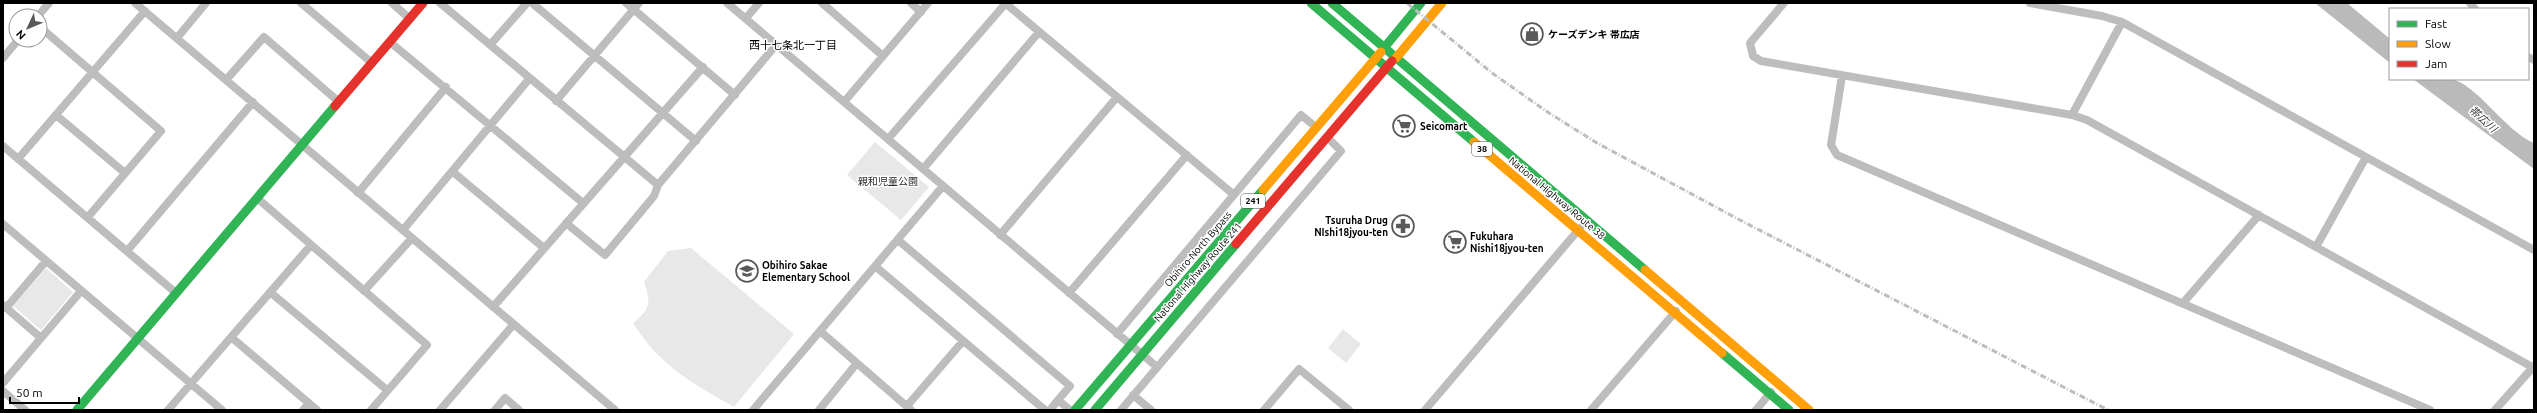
<svg xmlns="http://www.w3.org/2000/svg" width="2537" height="413" viewBox="0 0 2537 413" font-family="Ubuntu,'Noto Sans JP',sans-serif">
	<style>
		.green { fill: #e8e8e8 }
		.water { fill: #bababa }
		.lines { fill: none; stroke-linecap: round; stroke-linejoin: round }
		.street { stroke: #bdbdbd; stroke-width: 8 }
		.fast { stroke: #30b455; stroke-width: 9 }
		.slow { stroke: #ff9f0a; stroke-width: 9 }
		.jam { stroke: #e5322d; stroke-width: 9 }
		.rail { stroke: #bdbdbd; stroke-width: 3; stroke-dasharray: 6 2 1 2; stroke-linecap: butt }
		.labels { text-anchor: middle; dominant-baseline: central; stroke-width: 3; stroke-linejoin: round; paint-order: stroke }
		.shield { fill: #fff; stroke: #4c4c4c; stroke-width: 1 }
		.shield-label { font-size: 9px; font-weight: bold; fill: #000 }
		.poi-label { font-size: 10px; font-weight: bold; fill: #000; stroke: #fff; text-anchor: start }
		.park-label { font-size: 10px; fill: #2c2c2c; stroke: #fff }
		.street-label { font-size: 10px; fill: #000; stroke: #fff }
		.neighbourhood-label { font-size: 11px; fill: #000; stroke: #fff }
		.water-label { font-size: 11px; font-style: italic; fill: #3d3d3d; stroke: #fff }
	</style>
	<rect width="100%" height="100%" fill="#fff"/>
	<path class="green" d="M875 142 929 187 901 220 847 175Z
		M691 248 794 334 734 407C692 383 660 366 633 323 651 308 651 304 644 282L668 251Z
		M46 268 73 292 41 330 13 306Z
		M1343 329 1361 344 1346 363 1328 348Z"/>
	<path class="water" d="M2315 3H2347L2390 39V63Z
		M2413 79C2425 79 2439 77 2451 79 2476 83 2506 132 2534 143V169Z"/>
	<g class="lines">
		<path class="street" d="M135 3 615 410
			M301 3 372 63
			M392 3 410 19
			M440 3 658 185
			M532 3 696 141
			M626 3 735 95
			M727 3 1157 367
			M822 3 883 56
			M911 3 921 12
			M1005 3 1233 194
			M1784 3 1750 43 1753 56 1761 61 2072 115 2087 120 2534 368
			M2030 3 2102 16 2122 22 2534 250
			M2470 3 2475 9
			M38 16 49 3
			M746 18 759 3
			M40 27 161 131 88 217
			M177 38 206 3
			M390 42 583 203
			M490 45 527 3
			M2528 57 2534 60
			M3 58 18 40
			M1842 76 1831 145 1837 155 2430 410
			M226 80 264 37 339 102
			M556 101 639 3
			M844 102 928 3
			M56 115 125 173
			M2072 115 2122 22
			M888 139 1006 3
			M3 146 176 293
			M18 159 145 11
			M923 169 1039 32
			M453 172 544 248
			M358 193 446 87
			M257 198 427 345 371 410
			M566 223 605 255 654 196 658 185 776 45
			M3 224 222 410
			M403 230 529 79
			M1000 235 1117 97
			M898 240 1070 386 1058 400
			M2316 247 2366 157
			M127 251 253 102
			M875 266 1045 410
			M364 291 412 238
			M270 292 387 390
			M1069 293 1187 155
			M2183 303 2259 215
			M3 305 41 338
			M493 307 703 67
			M6 308 46 261
			M820 331 911 410
			M1117 334 1301 115 1316 127
			M231 337 317 410
			M3 383 81 291
			M3 391 25 410
			M1133 395 1151 410
			M907 406 963 341
			M168 410 311 245
			M303 410 309 403
			M440 410 513 325
			M495 410 505 398 519 410
			M753 410 943 186
			M819 410 857 363
			M1050 410 1058 400 1070 410
			M1121 410 1341 151 1328 138
			M1264 410 1299 369 1349 410
			M1425 410 1580 228
			M1591 410 1676 311
			M1756 410 1771 392
			M2495 410 2534 366"/>
		<path class="fast" d="M1311 3 1474 142
			M1332 3 1645 270
			M1384 48 1421 3
			M1722 353 1789 410
			M77 410 335 106
			M1075 410 1263 190
			M1095 410 1236 244"/>
		<path class="slow" d="M1396 58 1442 3
			M1474 142 1722 353
			M1263 190 1381 52
			M1645 270 1809 410"/>
		<path class="jam" d="M335 106 423 3
			M1236 244 1392 61"/>
		<path class="rail" d="M1407 3 1492 73 1549 113 1597 143 1738 219 2108 410"/>
	</g>
	<defs>
		<g id="shop-ring" transform="scale(1.15)"><circle r="9.5" fill="#fff" stroke="#595959" stroke-width="1.5"/><path d="M-5-2.5h2.3a2.7 3.5 0 0 1 5.4 0H5L5.5 6h-11ZM-1.5-2.5h3a1.5 2.3 0 0 0-3 0Z" fill="#595959"/></g>
		<g id="supermarket-ring" transform="scale(1.15)"><circle r="9.5" fill="#fff" stroke="#595959" stroke-width="1.5"/><path d="M-6-5.5h2.5l.6 2H6L4.5 2H-2.5L-4.4-4H-6ZM-1.5 3.2a1.3 1.3 0 1 0 .1 0ZM3 3.2a1.3 1.3 0 1 0 .1 0Z" fill="#595959"/></g>
		<g id="pharmacy-ring" transform="scale(1.15)"><circle r="9.5" fill="#fff" stroke="#595959" stroke-width="1.5"/><path d="M-2-6h4v4h4v4h-4v4h-4v-4h-4v-4h4Z" fill="#595959"/></g>
		<g id="school-ring" transform="scale(1.15)"><circle r="9.5" fill="#fff" stroke="#595959" stroke-width="1.5"/><path d="M0-5L7-2L0 1L-7-2ZM-4 1L0 2.5L4 1V4Q0 6-4 4Z" fill="#595959"/></g>
	</defs>
	<g fill-rule="evenodd">
		<use href="#shop-ring" x="1532" y="34"/>
		<use href="#supermarket-ring" x="1404" y="126"/>
		<use href="#pharmacy-ring" x="1403" y="226"/>
		<use href="#supermarket-ring" x="1455" y="242"/>
		<use href="#school-ring" x="747" y="271"/>
	</g>
	<g class="labels">
		<g class="shield">
			<rect x="1472" y="142" width="20" height="14" rx="3"/>
			<rect x="1241" y="194" width="24" height="14" rx="3"/>
		</g>
		<g class="shield-label">
			<text x="1482" y="149">38</text>
			<text x="1253" y="201">241</text>
		</g>
		<g class="poi-label">
			<text x="1548" y="34">ケーズデンキ 帯広店</text>
			<text x="1420" y="126">Seicomart</text>
			<text x="1388" y="220" text-anchor="end">Tsuruha Drug<tspan x="1388" dy="12">NIshi18jyou-ten</tspan></text>
			<text x="1470" y="236">Fukuhara<tspan x="1470" dy="12">Nishi18jyou-ten</tspan></text>
			<text x="762" y="265">Obihiro Sakae<tspan x="762" dy="12">Elementary School</tspan></text>
		</g>
		<g class="park-label">
			<text x="888" y="181">親和児童公園</text>
		</g>
		<g class="street-label">
			<text transform="translate(1557 198) rotate(40)">National Highway Route 38</text>
			<text transform="translate(1198 249) rotate(-49)">Obihiro-North Bypass</text>
			<text transform="translate(1198 272) rotate(-49)">National Highway Route 241</text>
		</g>
		<g class="neighbourhood-label">
			<text x="793" y="45">西十七条北一丁目</text>
		</g>
		<g class="water-label">
			<text transform="translate(2483 119) rotate(42)">帯広川</text>
		</g>
	</g>
	<rect width="2537" height="413" fill="none" stroke="#000000" stroke-width="8"/>
	<rect x="2389" y="8" width="140" height="72" fill="#ffffff" stroke="#999999"/>
	<rect x="2397" y="21" width="20" height="6" fill="#30b455" stroke="#999999"/>
	<text x="2425" y="28" font-size="12" fill="#000000">Fast</text>
	<rect x="2397" y="41" width="20" height="6" fill="#ff9f0a" stroke="#999999"/>
	<text x="2425" y="48" font-size="12" fill="#000000">Slow</text>
	<rect x="2397" y="61" width="20" height="6" fill="#e5322d" stroke="#999999"/>
	<text x="2425" y="68" font-size="12" fill="#000000">Jam</text>
	<g transform="translate(28 28) rotate(226)"><circle r="19" fill="#ffffff" stroke="#999999"/>
	<path d="M0-3L7 15L0 10L-7 15Z" fill="#595959"/>
	<text y="-6" font-size="11" font-weight="bold" text-anchor="middle" fill="#000000">N</text>
	</g>
	<path d="M10 397v6h69v-6" fill="none" stroke="#000000" stroke-width="2"/>
	<text x="16" y="397" font-size="12" fill="#000000" stroke="#ffffff" stroke-width="3" paint-order="stroke">50 m</text>
</svg>
